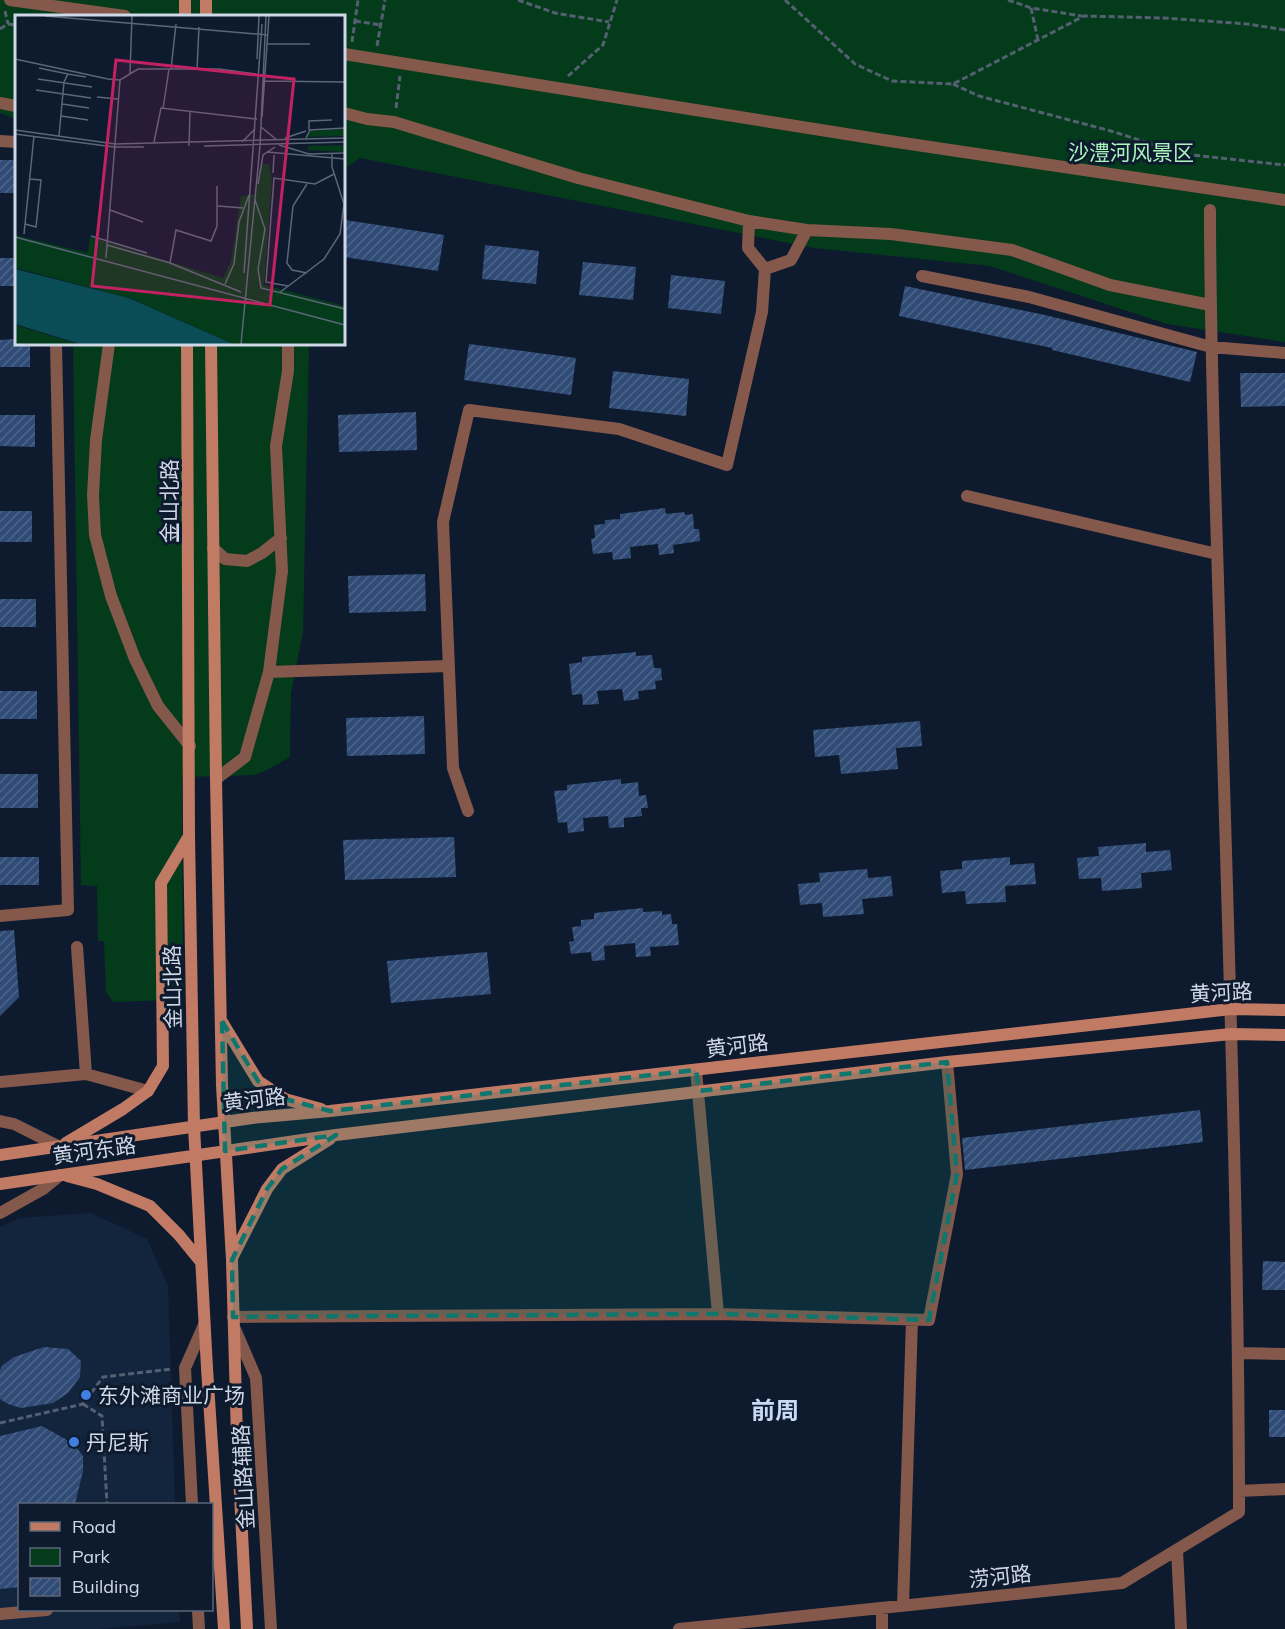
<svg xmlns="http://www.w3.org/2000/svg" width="1285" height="1629" viewBox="0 0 1285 1629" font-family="Mulish,'Noto Sans SC',sans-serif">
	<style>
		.built { fill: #13243d }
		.green { fill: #043b1b }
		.building { fill: url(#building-hatch) }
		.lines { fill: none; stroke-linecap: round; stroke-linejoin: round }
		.path { stroke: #546071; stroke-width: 3; stroke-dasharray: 6 3; stroke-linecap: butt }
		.street { stroke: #84584a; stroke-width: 12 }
		.secondary { stroke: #c17a64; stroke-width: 12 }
		.marked { fill: #0f766e; fill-opacity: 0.2; stroke: #0f766e; stroke-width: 4.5; stroke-dasharray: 12 8; stroke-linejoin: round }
		.shop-dot { fill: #3f7fe0; stroke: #0e1b2f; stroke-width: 2 }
		.labels { text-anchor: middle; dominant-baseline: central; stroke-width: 6; stroke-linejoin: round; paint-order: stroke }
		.park-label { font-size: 21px; fill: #a9f5bc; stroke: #0e1b2f }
		.street-label { font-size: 21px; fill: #cfd8e6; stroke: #0e1b2f }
		.poi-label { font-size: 21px; fill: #cfd8e6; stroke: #0e1b2f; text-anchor: start }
		.quarter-label { font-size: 24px; font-weight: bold; fill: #c8daf5; stroke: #0e1b2f }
		.inset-road { fill: none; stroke: #5b6778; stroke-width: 1.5 }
		.view { fill: #c32262; fill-opacity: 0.15; stroke: #c32262; stroke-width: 3 }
		.inset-edge { fill: none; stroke: #cfd8e6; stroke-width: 3 }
	</style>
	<defs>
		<pattern id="building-hatch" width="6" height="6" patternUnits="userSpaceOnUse" patternTransform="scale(1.5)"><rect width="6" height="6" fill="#304c76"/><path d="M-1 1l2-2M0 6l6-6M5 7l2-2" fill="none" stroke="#4d658a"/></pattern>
	</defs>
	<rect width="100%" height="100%" fill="#0e1b2f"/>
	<path class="built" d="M91 1213 147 1239 168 1286 175 1504H20V1610H179L180 1622 98 1629H0V1227L19 1218Z"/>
	<path class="green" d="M0 0H1285V342L1167 324 990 266 814 248 360 158 344 169V16H16V119L0 113Z
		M73 344H309L303 632 291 693 290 757 267 770 254 775 182 777 183 986 174 1000 113 1002 106 992 104 941H98L97 886 81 885Z"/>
	<path class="building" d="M0 160H16V193H0Z
		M345 220 444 235 438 271 344 257Z
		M485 245 539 251 536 284 482 279Z
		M0 258H16V286H0Z
		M583 262 636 267 633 300 579 295Z
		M671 275 725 281 721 314 668 308Z
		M905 286 1045 315 1197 352 1190 382 1052 350V348L899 316Z
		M16 339V344H30V367H0V340Z
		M469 344 576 358 571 395 464 380Z
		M613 371 689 379 686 416 609 408Z
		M1240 373H1285V406L1241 407Z
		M416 412 417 450 339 452 338 415Z
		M0 415H35V447L0 446Z
		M665 508 666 514 684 512 685 515 693 514 694 529H699L700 541 673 545 674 553 659 555 658 544 630 547 631 558 613 560 612 552 593 554 591 539 595 538 594 525 605 524V520L620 519V514Z
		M0 511H32V542H0Z
		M425 574 426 611 349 613 348 576Z
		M0 599H36V627H0Z
		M636 652V656L652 655 654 668H661L662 680 655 681 656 689 638 691 639 699 624 701 622 689 597 691 599 704 583 705 582 694 572 695 569 664 582 662V657Z
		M0 691H37V719H0Z
		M424 716 425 754 347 756 346 718Z
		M920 721 922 746 896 748 898 769 841 774 839 755 815 757 813 730Z
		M0 774H38V808H0Z
		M621 779V784L638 782 639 796 646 795 648 808H641L642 816 624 818V827L609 828 608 816 583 818 584 831 568 833 567 822 558 823 554 791 567 790V785Z
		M454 837 456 877 345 880 343 840Z
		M1146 843V852L1170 850 1172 870 1141 873 1142 888 1102 891 1101 878 1079 879 1077 858 1099 856 1098 847Z
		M0 857H39V885H0Z
		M1010 857V865L1034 863 1036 884 1005 886 1006 902 966 904 965 891 942 893 940 871 962 869V861Z
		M867 869 868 878 891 876 893 896 862 899 864 914 823 917 822 903 800 905 798 884 820 882 819 873Z
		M643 908V912L662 911V915L671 914 672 924H677L679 945 650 947 651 956 636 957 635 943 604 946 605 960 592 961 591 952 571 954 569 942 574 941 572 927 581 926V920L594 919V913Z
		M14 930 19 997 0 1016V931Z
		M487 952 491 994 391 1003 387 961Z
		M1200 1110 1203 1142 965 1170 962 1138Z
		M1263 1261 1285 1262V1290H1262Z
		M44 1347 68 1349 81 1361 80 1377 68 1393 53 1403 21 1408 8 1404 0 1399V1370L2 1366 14 1357Z
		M1269 1410H1285V1437H1269Z
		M42 1426 74 1444 83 1456V1471L75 1504H20V1587L0 1589V1436Z"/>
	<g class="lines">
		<path class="path" d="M518 0 555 13 609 22
			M785 0 855 64 892 81 953 84 1084 16 1164 18 1248 24 1285 30
			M1008 0 1031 8 1082 16
			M1031 8 1038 40
			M5 11 8 24
			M355 21 381 25
			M0 29 8 24 16 25
			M352 42 358 0
			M377 46 385 0
			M568 76 603 45 617 0
			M953 84 979 96 1111 131 1183 154 1285 165
			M396 108 400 76
			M83 1404 102 1416 107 1504
			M0 1423 83 1404 103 1377 172 1369"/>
		<path class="street" d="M10 0 125 16
			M344 54 890 141 1285 200
			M0 103 16 106
			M344 113 367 119 394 122 578 178 749 221 807 230 891 234 1012 250 1110 285 1210 305
			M0 141 16 142
			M1210 210C1210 356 1216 502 1220 648 1228 929 1238 1210 1239 1491
			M765 269 791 260 807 230
			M922 276 1029 297 1211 347 1285 353
			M109 344 96 440 93 495 95 535 111 596 135 659 158 706 190 746
			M967 496 1217 554
			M213 548 225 559 247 561 262 553 281 538
			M269 672 448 666
			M216 779 245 757 269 672 282 571 276 446 288 371V344
			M468 811 453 768 443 522 469 410 619 429 727 465 762 312 765 269 748 248 749 221
			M0 916 68 910 56 344
			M77 947 86 1074
			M696 1070 718 1314
			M0 1082 86 1074 148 1091
			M0 1121 14 1124 60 1147
			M0 1213 43 1189 60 1175
			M233 1317 718 1314 929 1320 957 1174 947 1062
			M235 1329 256 1378 271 1629
			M1238 1353 1285 1354
			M192 1504 185 1368 204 1325
			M1177 1550 1181 1629
			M903 1606 912 1320
			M882 1608V1629
			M198 1610 199 1629
			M0 1614 47 1610
			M679 1629 1122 1583 1239 1512V1491L1285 1489"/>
		<path class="secondary" d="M185 0V16
			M206 0V16
			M187 344 189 835 194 1127 207 1368 224 1629
			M211 344 216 779 222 1085 232 1260 237 1437 247 1629
			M222 1022 258 1081 285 1099 321 1109
			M66 1143 123 1109 148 1091 163 1066 161 883 189 836
			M0 1155 252 1118 330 1111 1231 1009 1285 1010
			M67 1176 97 1184 150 1206 179 1235 201 1262
			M0 1184 336 1135 947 1062 1231 1034 1285 1035
			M232 1258 267 1189 282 1169 330 1139"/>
	</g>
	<path class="marked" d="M222 1021 258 1081 285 1099 330 1111 696 1070 699 1091 947 1062 957 1174 929 1320 718 1314 233 1317 232 1260 267 1189 282 1169 336 1135 225 1151Z"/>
	<g class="shop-dot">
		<circle cx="86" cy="1395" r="6"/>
		<circle cx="74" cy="1442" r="6"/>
	</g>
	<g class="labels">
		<g class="park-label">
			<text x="1131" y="152">沙澧河风景区</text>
		</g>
		<g class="street-label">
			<text transform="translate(169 501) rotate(-90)">金山北路</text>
			<text transform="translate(172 987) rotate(-91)">金山北路</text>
			<text transform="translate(1221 992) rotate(-3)">黄河路</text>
			<text transform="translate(737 1045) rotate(-7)">黄河路</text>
			<text transform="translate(254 1099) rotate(-7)">黄河路</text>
			<text transform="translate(94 1150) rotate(-8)">黄河东路</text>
			<text transform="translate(243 1477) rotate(-93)">金山路辅路</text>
			<text transform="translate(1000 1576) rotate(-6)">涝河路</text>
		</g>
		<g class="poi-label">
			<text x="98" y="1395">东外滩商业广场</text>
			<text x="86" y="1442">丹尼斯</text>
		</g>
		<g class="quarter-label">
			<text x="775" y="1410">前周</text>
		</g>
	</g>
	<g transform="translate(15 15)">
		<rect width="330" height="330" fill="#0e1b2f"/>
		<path d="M330 114V121L293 122 295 116ZM330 130V137L292 135 294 131ZM246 149H254L257 166 249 270 330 291V329H218L115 283 0 253V220L73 238 75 222 208 263 216 246 226 181 241 179ZM0 310 64 329H0Z" fill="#043b1b"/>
		<path d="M0 254 114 283 218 329H65L0 309Z" fill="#0a4d57"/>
		<path class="inset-road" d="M30 1 253 20M253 29H295M0 44 93 64 105 65 123 54H204L241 59M242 44 244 1M24 53 53 59M156 54 161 9M182 54 184 12M115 58 117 1M23 64 77 72M249 66 330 67M21 75 76 83M82 82 103 84M47 89 74 93M148 94 154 54M46 101 73 105M247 102 254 1M246 112 262 125M0 115 100 129 330 123M294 115V106L317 105M0 119 99 132H129M44 121 49 67 53 59 71 62M270 123 291 116M291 123 295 115 330 113M139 127 146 93 242 104M227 127 240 114M264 130 294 139 330 138M174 131 175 97M189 131 330 127M252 137 330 144M258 158 259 140M243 169 248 140 260 132M292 169 278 191 272 248 277 255 292 258M240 185 250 214 243 254 246 273 330 294M203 191 228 193M95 195 128 207M10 209 21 212 26 165 14 164M9 219 19 121M76 221 132 238M0 222 330 310M92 230 155 248 226 277M91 243 105 65M155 248 161 215 196 226 202 211V171M229 258 247 9M210 269 219 249 224 207 234 180M273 271 251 267 259 163 300 169 319 159M264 278 309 244 325 219 329 189 317 152V139M226 329 245 131 251 1"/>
		<path class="view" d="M101 45 279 64 255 290 77 271Z"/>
		<rect width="330" height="330" class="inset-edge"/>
	</g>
	<rect x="18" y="1503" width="195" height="108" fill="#0e1b2f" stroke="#5b6778" stroke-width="1.5"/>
	<rect x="30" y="1522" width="30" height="9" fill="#c17a64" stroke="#5b6778" stroke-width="1.5"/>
	<text x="72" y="1533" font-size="18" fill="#cfd8e6">Road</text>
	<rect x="30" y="1548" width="30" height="18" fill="#043b1b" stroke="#5b6778" stroke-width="1.5"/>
	<text x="72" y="1563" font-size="18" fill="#cfd8e6">Park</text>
	<rect x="30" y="1578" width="30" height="18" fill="url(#building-hatch)" stroke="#5b6778" stroke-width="1.5"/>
	<text x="72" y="1593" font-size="18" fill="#cfd8e6">Building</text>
</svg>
